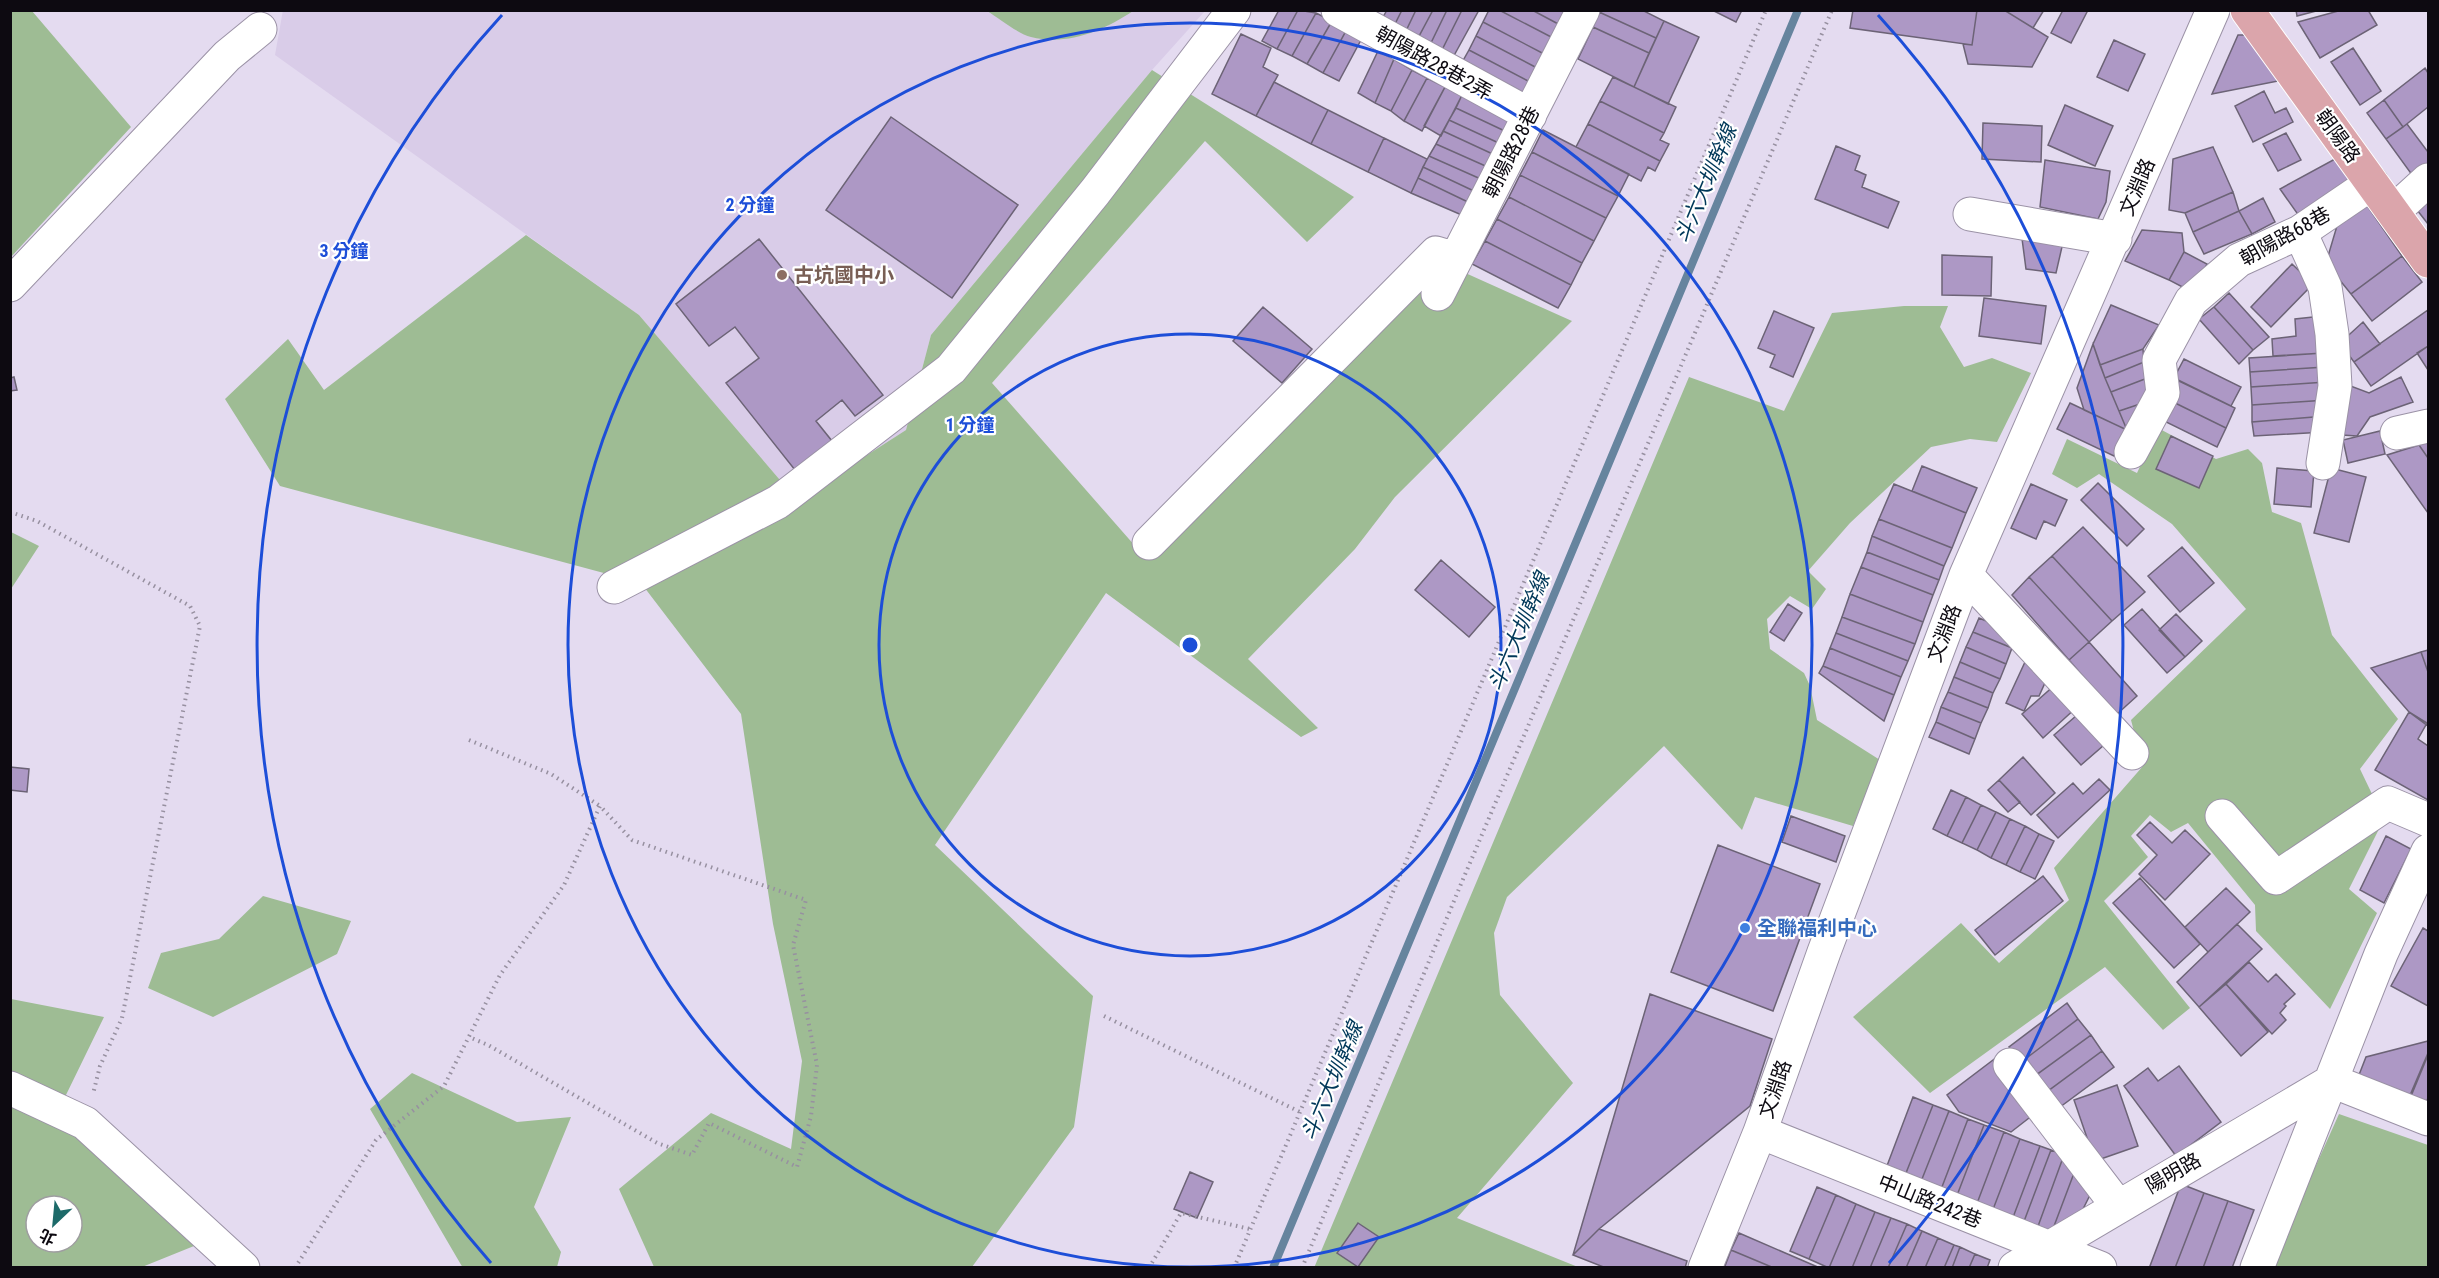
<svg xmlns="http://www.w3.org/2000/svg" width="2439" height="1278" viewBox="0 0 2439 1278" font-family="'Roboto Condensed','Noto Sans TC',sans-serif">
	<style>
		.built { fill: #d9cce8 }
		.green { fill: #9ebc94; fill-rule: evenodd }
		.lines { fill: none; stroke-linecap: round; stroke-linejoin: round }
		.stream { stroke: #66849e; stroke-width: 8 }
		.building { fill: #ad98c5; stroke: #6c6376; stroke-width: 1.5 }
		.minor-casing { stroke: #9b92a6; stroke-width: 35 }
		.major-casing { stroke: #fff; stroke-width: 35 }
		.path { stroke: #9790a0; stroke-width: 4; stroke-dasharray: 1.5 4.5; stroke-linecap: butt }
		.minor { stroke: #fff; stroke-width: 33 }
		.major { stroke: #dba5ab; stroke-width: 33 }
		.ring { fill: none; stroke: #1d4ed8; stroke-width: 3 }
		.education-dot { fill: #8d6e63; stroke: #fff; stroke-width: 2 }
		.shop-dot { fill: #3f7fe0; stroke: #fff; stroke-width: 2 }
		.labels { text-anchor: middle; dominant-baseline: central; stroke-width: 4.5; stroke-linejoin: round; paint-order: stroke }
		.street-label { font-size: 20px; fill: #0d0a11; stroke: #fff }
		.education-label { font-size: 20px; font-weight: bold; fill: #785e54; stroke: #fff; text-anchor: start }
		.shop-label { font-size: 20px; font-weight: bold; fill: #366cbe; stroke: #fff; text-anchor: start }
		.water-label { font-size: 21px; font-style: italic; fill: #003859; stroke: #fff }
		.centre { fill: #1d4ed8; stroke: #fff; stroke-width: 3 }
		.ring-label { font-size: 18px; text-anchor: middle; font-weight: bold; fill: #1d4ed8; stroke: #fff; stroke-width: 4.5; stroke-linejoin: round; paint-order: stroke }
	</style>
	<rect width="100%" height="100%" fill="#e4dbf0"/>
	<path class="built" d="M283 10 1205 11 1152 70 931 335 906 430 797 500 639 315 275 55Z"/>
	<path class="green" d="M11 10 32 11 131 127 11 257Z
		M987 11H1133C1103 31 1067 46 1031 37 1018 34 999 18 987 11Z
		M1152 70 1354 197 1307 242 1205 141 992 383 1143 555 1432 258 1572 321 1395 497 1355 549 1248 659 1318 728 1301 737 1106 593 935 845 1093 996 1074 1127 972 1267H654L619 1189 711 1113 791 1149 802 1061 773 924 741 714 641 583 280 486 225 399 288 339 324 390 526 235 639 315 797 500 906 430 931 335Z
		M1904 306H1948L1940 327 1964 367 1992 358 2031 373 1997 442 1970 439 1931 447 1850 523 1808 571 1826 589 1812 609 1790 596 1767 619 1770 649 1804 673 1810 686 1817 720 1880 760 1853 826 1755 797 1742 830 1664 746 1507 897 1494 933 1500 995 1573 1083 1457 1218 1578 1267 1314 1268 1689 377 1784 411 1832 313Z
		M2158 428 2216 459 2248 449 2262 463 2272 512 2301 523 2332 635 2398 719 2360 769 2384 819 2349 889 2377 913 2330 1009 2256 931 2255 905 2188 823 2171 832 2150 815 2131 836 2148 857 2104 901 2190 1008 2163 1030 2105 967 1930 1093 1853 1017 1961 923 1999 963 2069 900 2054 868 2143 766 2131 720 2246 609 2172 524 2099 474 2077 488 2052 474 2067 439 2137 473Z
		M11 532 39 546 11 589Z
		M263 896 351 921 337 954 213 1017 148 988 161 953 219 939Z
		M11 999 104 1017 65 1097 11 1072Z
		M412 1073 517 1122 571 1117 534 1207 561 1252 557 1267 463 1268 460 1263 370 1109Z
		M11 1105 80 1137 194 1246 142 1267 11 1268ZM36 1206H72V1242H36Z
		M2339 1114 2428 1145V1267L2270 1268Z"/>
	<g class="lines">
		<path class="stream" d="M1273 1268 1798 10"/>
	</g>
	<path class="building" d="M1279 10H1298L1277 49 1262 41Z
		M1298 10 1316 13 1292 56 1277 49Z
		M1387 10H1402L1394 26 1382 19Z
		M1402 10H1416L1405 33 1394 26Z
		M1416 10H1433L1417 40 1405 33Z
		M1433 10H1447L1429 47 1417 40Z
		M1447 10H1462L1440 54 1429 47Z
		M1462 10H1479L1451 61 1440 54Z
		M1489 10H1499L1555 39 1546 55 1483 22Z
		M1499 10H1532L1562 26 1555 39Z
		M1532 10H1567L1562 26Z
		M1600 10H1642L1664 21 1656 38 1599 12Z
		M1712 10H1742L1736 22Z
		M1853 10H1977L1972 45 1850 28Z
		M1977 10H2004L2048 37 2032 67 1968 64 1963 44 1972 45Z
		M2004 10H2044L2033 28Z
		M2063 10H2088L2071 43 2051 33Z
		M2296 10H2320L2297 16Z
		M2342 10H2368L2377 25 2320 58 2298 22Z
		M1599 12 1656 38 1649 53 1593 27Z
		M1316 13 1332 21 1307 64 1292 56Z
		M1332 21 1347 29 1323 73 1307 64Z
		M1664 21 1699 37 1668 104 1634 87Z
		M1483 22 1546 55 1539 69 1476 36Z
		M1593 27 1649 53 1634 87 1578 59Z
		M1347 29 1362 38 1339 81 1323 73Z
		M1241 34 1271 48 1263 67 1278 75 1256 116 1212 94Z
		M2238 35H2248L2278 81 2212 94Z
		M1476 36 1539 69 1532 83 1469 50Z
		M2114 40 2145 54 2128 91 2097 77Z
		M2353 48 2381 91 2360 105 2331 62Z
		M1469 50 1532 83 1523 99 1460 66Z
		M1378 51 1394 59 1375 103 1358 93Z
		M1394 59 1412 70 1391 111 1375 103Z
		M2425 68 2428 73V107L2403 127 2384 100Z
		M1412 70 1427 78 1404 121 1391 111Z
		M1613 77 1676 107 1664 133 1600 101Z
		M1427 78 1445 87 1422 131 1404 121Z
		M1274 82 1328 110 1311 144 1256 116Z
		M1445 87 1462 95 1441 136 1424 126Z
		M2264 91 2275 113 2286 108 2293 122 2253 142 2235 106Z
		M1462 95 1516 121 1509 133 1456 108Z
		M2384 100 2403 127 2386 139 2367 113Z
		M1600 101 1664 133 1660 140 1669 144 1660 161 1588 124Z
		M2065 105 2113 126 2095 166 2048 145Z
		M1456 108 1509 133 1503 145 1449 120Z
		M1328 110 1384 138 1368 172 1311 144Z
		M891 117 1018 205 952 298 826 210Z
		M1449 120 1503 145 1497 156 1443 131Z
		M1983 123 2042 126 2041 162 1982 159Z
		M1588 124 1660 161 1655 171 1648 167 1641 181 1576 147Z
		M2407 124 2428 152V168L2415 179 2386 139Z
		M1543 130 1629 174 1618 196 1532 152Z
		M1443 131 1497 156 1490 168 1436 144Z
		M2286 133 2301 160 2278 171 2263 144Z
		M1384 138 1427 159 1411 193 1368 172Z
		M1436 144 1490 168 1483 180 1429 156Z
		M1836 146 1860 156 1855 170 1866 175 1862 187 1899 202 1888 228 1815 199Z
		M2213 147 2233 192 2185 213 2169 210 2173 159Z
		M1532 152 1618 196 1606 218 1520 175Z
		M1429 156 1483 180 1476 192 1423 167Z
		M2335 159 2354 186 2304 223 2280 189Z
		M2045 160 2110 171 2106 202 2098 219 2040 207Z
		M1423 167 1476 192 1470 203 1418 178Z
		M1520 175 1606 218 1594 241 1509 197Z
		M1418 178 1470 203 1464 216 1411 193Z
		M2233 192 2239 211 2193 232 2185 213Z
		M2428 193V224L2414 206Z
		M1509 197 1594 241 1582 263 1497 219Z
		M2263 198 2275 222 2252 234 2239 211Z
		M2362 198 2402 256 2351 294 2326 263 2342 209Z
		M2239 211 2252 234 2204 254 2193 232Z
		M1497 219 1582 263 1571 285 1485 241Z
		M2142 230 2182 233 2184 252 2169 280 2125 261Z
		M2021 231 2064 238 2056 273 2026 269Z
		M759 239 883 395 855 416 842 400 816 421 832 441 795 470 726 383 759 358 735 327 709 346 676 304Z
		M1485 241 1571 285 1558 308 1472 264Z
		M2184 252 2207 264 2192 292 2169 280Z
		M1942 255 1992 257 1991 296 1942 295Z
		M2402 256 2422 282 2372 321 2351 294Z
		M2292 264 2313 284 2271 327 2251 307Z
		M2229 293 2269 337 2253 350 2214 307Z
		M1984 298 2046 306 2041 344 1979 336Z
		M2111 305 2159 325 2143 349 2100 365 2093 344Z
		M1263 307 1312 349 1282 383 1233 341Z
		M2214 307 2253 350 2239 364 2199 319Z
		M2428 310V346L2371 386 2354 362Z
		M1774 311 1814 328 1793 377 1770 367 1775 355 1758 348Z
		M2322 316 2324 353 2273 356 2272 339 2296 336 2295 319Z
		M2363 322 2380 344 2354 362 2340 343Z
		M2093 344 2105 378 2127 430 2084 410 2077 388Z
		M2428 346V370L2417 353Z
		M2143 349 2144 362 2105 378 2100 365Z
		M2324 353 2325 367 2250 372 2249 358Z
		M2184 359 2241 387 2231 406 2174 378Z
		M2144 362 2150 377 2111 392 2105 378Z
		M2325 367 2326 382 2251 387 2250 372Z
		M14 377 17 390 10 391V378Z
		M2150 377 2155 399 2119 411 2111 392Z
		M2401 377 2413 402 2370 417 2357 436 2342 435 2348 385 2369 393Z
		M2179 381 2235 408 2226 428 2169 400Z
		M2326 382 2327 400 2252 405 2251 387Z
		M2155 399 2127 430 2119 411Z
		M2169 400 2226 428 2217 447 2160 419Z
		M2327 400 2326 416 2252 422V405Z
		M2070 403 2127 430 2114 456 2057 429Z
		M2326 416 2324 432 2254 436 2252 422Z
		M2380 431 2385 454 2348 463 2343 440Z
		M2171 436 2213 456 2199 488 2156 469Z
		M2428 439V458L2419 445Z
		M2419 445 2428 458V513L2387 455Z
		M1922 466 1977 488 1966 513 1912 491Z
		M2277 468 2314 471 2311 507 2274 504Z
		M2331 468 2366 477 2349 542 2314 533Z
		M2098 483 2144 529 2127 546 2081 500Z
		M1894 484 1966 513 1952 548 1879 519Z
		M2031 484 2067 500 2055 526 2044 521 2036 539 2011 528Z
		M1879 519 1952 548 1944 566 1872 536Z
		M2083 527 2145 592 2112 621 2052 556Z
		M1872 536 1944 566 1939 580 1867 552Z
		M2182 547 2214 583 2180 612 2148 576Z
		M1867 552 1939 580 1933 595 1861 567Z
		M2052 556 2112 621 2089 642 2029 577Z
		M1441 560 1495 607 1469 637 1415 590Z
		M1861 567 1933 595 1923 622 1850 594Z
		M2029 577 2089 642 2069 660 2012 595Z
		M1850 594 1923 622 1915 644 1842 617Z
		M1788 604 1802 613 1784 641 1770 632Z
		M2142 609 2185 657 2167 673 2124 625Z
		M2176 614 2202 641 2185 657 2159 630Z
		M1842 617 1915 644 1908 661 1836 633Z
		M1979 618 2018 634 2012 648 1973 632Z
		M1973 632 2012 648 2006 664 1966 647Z
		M1836 633 1908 661 1901 677 1830 648Z
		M2089 642 2137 696 2116 715 2069 660Z
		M1966 647 2006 664 2000 679 1960 662Z
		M1830 648 1901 677 1894 695 1823 666Z
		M2428 650V672L2421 652Z
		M2421 652 2428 672V726L2409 712 2371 668Z
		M1960 662 2000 679 1993 693 1954 677Z
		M2025 662 2049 674 2039 696H2031L2024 711 2006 703Z
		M1823 666 1894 695 1884 721 1819 673Z
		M1954 677 1993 693 1988 708 1948 692Z
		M2056 684 2077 707 2043 738 2022 714Z
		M1948 692 1988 708 1981 723 1941 707Z
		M1941 707 1981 723 1975 739 1936 722Z
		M2084 709 2111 739 2081 765 2054 735Z
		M2409 712 2427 723 2418 739 2428 746V800L2375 770Z
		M1936 722 1975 739 1969 754 1929 737Z
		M2023 757 2055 793 2031 815 1999 780Z
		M10 767 29 769 27 792 10 790Z
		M2099 779 2110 790 2058 838 2037 815 2073 783 2083 794Z
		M1999 780 2020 802 2008 812 1988 790Z
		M1951 790 1966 797 1947 836 1933 829Z
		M1966 797 1981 805 1962 843 1947 836Z
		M1981 805 1996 812 1977 850 1962 843Z
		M1996 812 2010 819 1991 858 1977 850Z
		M1791 816 1845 836 1836 862 1782 842Z
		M2010 819 2025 826 2006 865 1991 858Z
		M2150 822 2172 843 2185 830 2210 854 2165 900 2139 874 2157 855 2137 835Z
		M2025 826 2039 834 2020 872 2006 865Z
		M2039 834 2054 841 2035 879 2020 872Z
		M2386 836 2411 849 2384 903 2360 890Z
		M1718 845 1820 884 1773 1011 1671 972Z
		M2043 876 2063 901 1995 955 1975 930Z
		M2140 878 2200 944 2174 968 2113 903Z
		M2226 888 2250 912 2208 952 2185 927Z
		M2237 924 2262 949 2199 1007 2177 982Z
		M2423 928 2428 931V1006L2391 986Z
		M2249 962 2268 982 2276 974 2295 994 2284 1004 2286 1006 2280 1013 2286 1020 2272 1034 2226 984Z
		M2226 984 2268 1032 2241 1056 2199 1007Z
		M1650 994 1772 1039 1750 1106 1599 1229 1573 1255Z
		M2067 1003 2078 1019 2020 1063 2009 1047Z
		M2078 1019 2091 1035 2032 1078 2020 1063Z
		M2091 1035 2102 1051 2044 1094 2032 1078Z
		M2428 1041V1053L2408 1100 2357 1080 2366 1057Z
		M2102 1051 2114 1067 2056 1110 2044 1094Z
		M2428 1055V1098L2424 1107 2409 1101Z
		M1997 1057 2038 1111 2011 1132 1959 1112 1947 1095Z
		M2179 1066 2221 1122 2176 1156 2124 1086 2148 1068 2158 1081Z
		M2117 1085 2138 1146 2095 1161 2074 1100Z
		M1913 1097 1933 1105 1904 1178 1885 1171Z
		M1933 1105 1949 1111 1920 1184 1904 1178Z
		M1949 1111 1968 1119 1940 1192 1920 1184Z
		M1968 1119 1984 1125 1956 1198 1940 1192Z
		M1984 1125 2004 1132 1976 1206 1956 1198Z
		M2004 1132 2020 1139 1992 1212 1976 1206Z
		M2020 1139 2040 1146 2012 1220 1992 1212Z
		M2040 1146 2051 1150 2023 1224 2012 1220Z
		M2051 1150 2064 1155 2037 1229 2023 1224Z
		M2064 1155 2079 1160 2051 1234 2037 1229Z
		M2079 1160 2095 1185 2076 1223 2051 1234Z
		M1190 1172 1213 1182 1197 1218 1174 1209Z
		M2181 1184 2204 1193 2175 1268H2154L2150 1266Z
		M1817 1187 1836 1195 1809 1259 1790 1251Z
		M2204 1193 2228 1201 2203 1268H2175Z
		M1836 1195 1856 1204 1829 1268 1809 1259Z
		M2228 1201 2254 1210 2232 1268H2203Z
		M1856 1204 1875 1212 1852 1268H1829Z
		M1875 1212 1891 1218 1870 1268H1852Z
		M1891 1218 1907 1224 1888 1268H1870Z
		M1358 1223 1379 1237 1358 1267 1337 1253Z
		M1907 1224 1922 1231 1906 1268H1888Z
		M1599 1229 1687 1261 1685 1268H1606L1573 1255Z
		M1922 1231 1938 1238 1925 1268H1906Z
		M1739 1233 1820 1268H1774L1731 1250Z
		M1938 1238 1954 1245 1944 1268H1925Z
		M1954 1245 1960 1247 1952 1268H1944Z
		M1960 1247 1975 1254 1969 1268H1952Z
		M1731 1250 1774 1268H1728L1725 1266Z
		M1975 1254 1990 1260 1987 1268H1969Z"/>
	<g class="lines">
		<g class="minor-casing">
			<path id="minor" d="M1338 10 1530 115
				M2394 211 2428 180
				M1970 214 2115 239
				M2300 232 2325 287 2332 334 2335 386 2323 463
				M10 285 227 56 260 29
				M1438 294 1583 10
				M2397 433 2428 426
				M2131 452 2163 393 2159 360 2191 301 2239 260 2300 232 2372 183
				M1149 543 1436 253 1456 259
				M1966 575 2132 753
				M614 587 778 502 951 369 1095 192 1234 10
				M2222 816 2276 878 2388 803 2428 820
				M2010 1065 2117 1205
				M10 1088 85 1123 243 1268
				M1760 1132 2100 1268
				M1705 1268 1760 1132 1824 952 1966 575 2213 10
				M2015 1268 2332 1081 2428 1119
				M2257 1268 2381 954 2428 851"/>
		</g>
		<g class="major-casing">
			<path id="major" d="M2247 10 2428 261"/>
		</g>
		<path class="path" d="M10 512 37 521 190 606 200 626 122 1018 100 1066 93 1094
			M469 740 551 774 600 806
			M1104 1016 1300 1112
			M295 1268 376 1140 444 1086 500 975 564 885 600 806 632 840 806 900 793 945 817 1065 811 1116 797 1167 709 1123 692 1155 657 1143 488 1045 469 1037
			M1149 1268 1181 1213 1250 1229
			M1234 1268 1766 10
			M1302 1268 1461 884 1832 10"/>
		<use href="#minor" class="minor"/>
		<use href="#major" class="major"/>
	</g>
	<g class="ring">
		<circle cx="1190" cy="645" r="311"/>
		<circle cx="1190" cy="645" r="622"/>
		<path d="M491 1263A933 933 0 0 1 502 15M1878 15A933 933 0 0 1 1889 1263"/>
	</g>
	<circle class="education-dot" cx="782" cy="275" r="6"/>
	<circle class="shop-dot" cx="1745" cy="928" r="6"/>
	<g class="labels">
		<g class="street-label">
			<text transform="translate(1434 63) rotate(29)">朝陽路28巷2弄</text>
			<text transform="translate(2338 136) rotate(54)">朝陽路</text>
			<text transform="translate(1511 152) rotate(-63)">朝陽路28巷</text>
			<text transform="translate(2137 187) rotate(-67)">文淵路</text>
			<text transform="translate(2285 236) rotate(-29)">朝陽路68巷</text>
			<text transform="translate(1944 633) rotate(-69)">文淵路</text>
			<text transform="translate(1775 1089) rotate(-71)">文淵路</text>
			<text transform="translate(2173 1173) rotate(-30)">陽明路</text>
			<text transform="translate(1930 1201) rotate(22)">中山路242巷</text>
		</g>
		<g class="education-label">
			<text x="794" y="275">古坑國中小</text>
		</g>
		<g class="shop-label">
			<text x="1757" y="928">全聯福利中心</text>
		</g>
		<g class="water-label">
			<text transform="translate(1706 184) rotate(-67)">斗六大圳幹線</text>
			<text transform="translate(1519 632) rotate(-67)">斗六大圳幹線</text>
			<text transform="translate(1332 1081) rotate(-67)">斗六大圳幹線</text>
		</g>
	</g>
	<circle cx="1190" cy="645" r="9" class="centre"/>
	<g class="ring-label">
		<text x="750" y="211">2 分鐘</text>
		<text x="344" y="257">3 分鐘</text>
		<text x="970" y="431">1 分鐘</text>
	</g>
	<rect width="2439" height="1278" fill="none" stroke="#0d0a11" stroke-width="24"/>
	<g transform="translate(54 1224) rotate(206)"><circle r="28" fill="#ffffff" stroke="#9e9da0" stroke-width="1.5"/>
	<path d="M0-4.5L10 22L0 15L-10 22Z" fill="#1d6a69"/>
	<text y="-9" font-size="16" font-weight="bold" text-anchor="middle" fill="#0d0a11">北</text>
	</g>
</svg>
